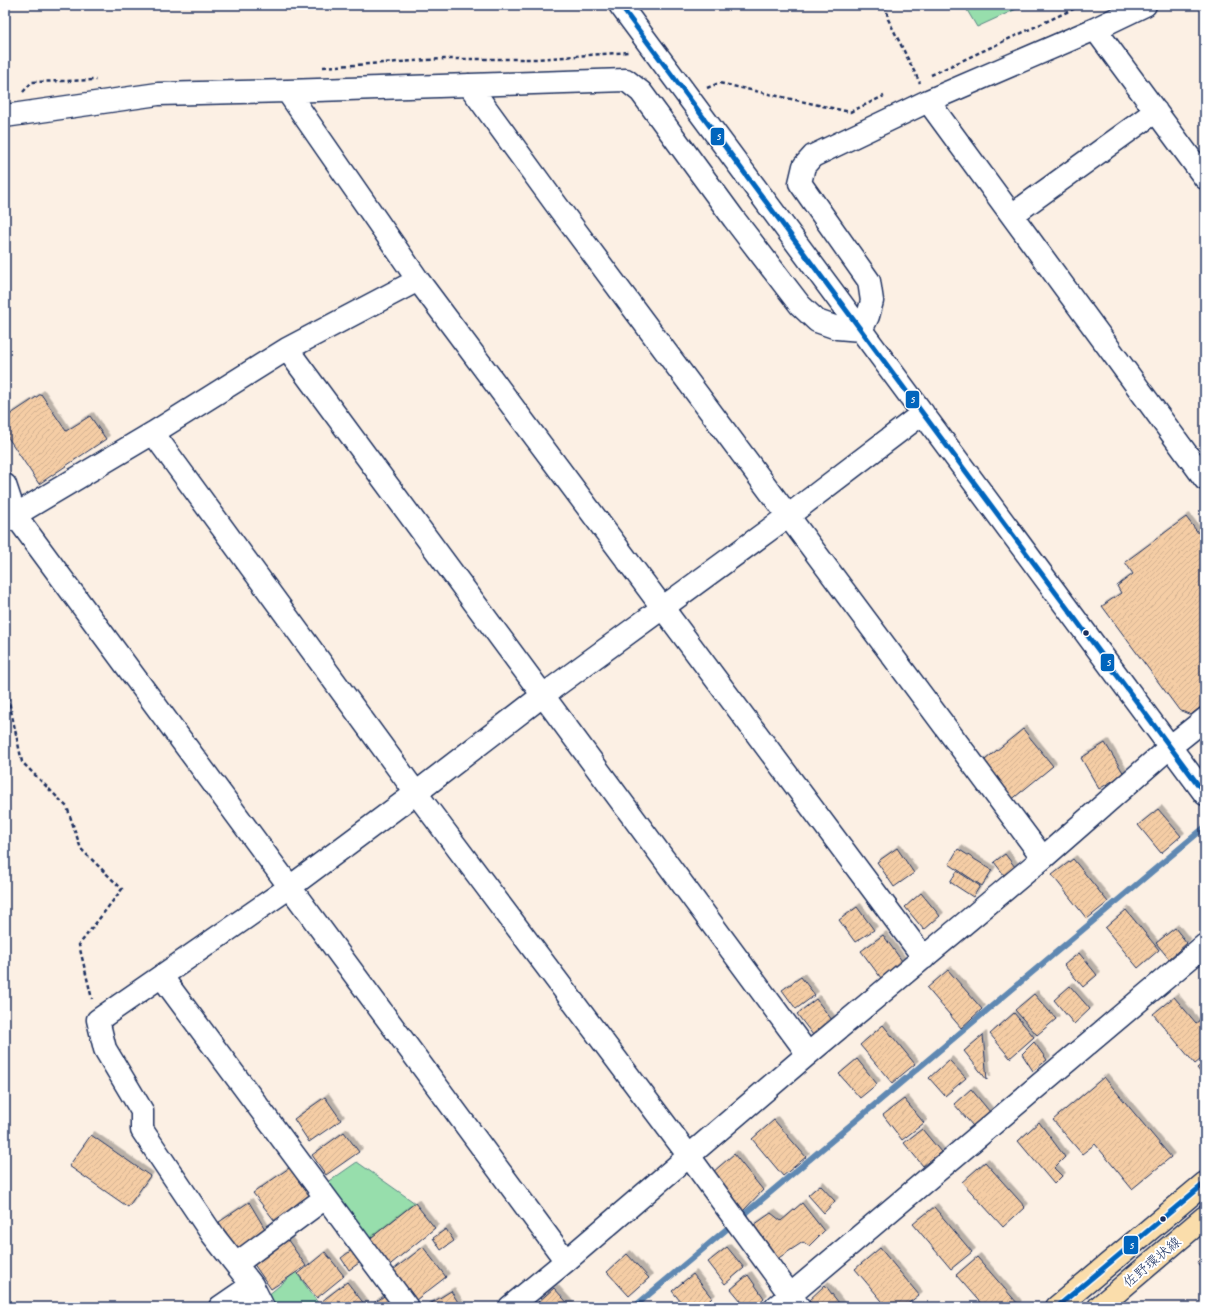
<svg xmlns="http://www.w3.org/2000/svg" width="1210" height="1312" viewBox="0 0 1210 1312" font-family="Caveat,'Klee One',sans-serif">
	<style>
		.green { fill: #97deac; stroke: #598685 }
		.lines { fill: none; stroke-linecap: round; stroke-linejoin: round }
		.stream { stroke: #5e88b2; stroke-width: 6 }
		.building { fill: url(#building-hatch); stroke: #1b2f5e; filter: url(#shadow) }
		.minor-casing { stroke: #1b2f5e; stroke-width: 25 }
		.major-casing { stroke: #1b2f5e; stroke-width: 25 }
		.path { stroke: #1b2f5e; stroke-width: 2.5; stroke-dasharray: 4 3; stroke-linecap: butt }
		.minor { stroke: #fff; stroke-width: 22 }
		.major { stroke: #faddab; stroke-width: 22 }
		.bus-1-casing { stroke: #fff; stroke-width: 8 }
		.bus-1 { stroke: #0065bd; stroke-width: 5 }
		.bus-dot { fill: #1b2f5e; stroke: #fff; stroke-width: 1.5 }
		.labels { text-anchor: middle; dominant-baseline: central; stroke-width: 4; stroke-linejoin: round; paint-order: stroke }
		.street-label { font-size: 14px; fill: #1b2f5e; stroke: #fff }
		.line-badge { stroke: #fff; stroke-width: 1.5 }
		.badge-label { font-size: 11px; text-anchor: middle; font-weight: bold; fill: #fff }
	</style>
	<defs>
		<pattern id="building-hatch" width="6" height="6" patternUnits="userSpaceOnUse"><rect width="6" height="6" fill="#f5cda5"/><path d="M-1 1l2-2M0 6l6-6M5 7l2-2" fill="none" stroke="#d1b090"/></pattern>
		<filter id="shadow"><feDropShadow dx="3.5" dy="-3.5" stdDeviation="0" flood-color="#0004"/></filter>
	</defs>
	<rect width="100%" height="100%" fill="#fcf0e4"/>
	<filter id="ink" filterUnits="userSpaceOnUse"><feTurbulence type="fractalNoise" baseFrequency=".025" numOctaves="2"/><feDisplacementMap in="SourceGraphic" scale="8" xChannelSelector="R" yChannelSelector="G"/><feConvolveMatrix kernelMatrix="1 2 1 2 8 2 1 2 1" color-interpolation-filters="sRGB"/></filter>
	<g filter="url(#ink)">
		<path class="green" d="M964 5H1025L977 27Z
			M357 1162 415 1203 367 1241 324 1185Z
			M296 1272 321 1307H273L267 1296Z"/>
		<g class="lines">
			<path class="stream" d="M634 1307 1205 827"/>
		</g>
		<path class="building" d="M41 394 66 431 90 416 106 439 39 484 5 433V418Z
			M1186 517 1199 534 1205 529V689L1200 693 1203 705 1191 715 1179 710 1102 606 1121 593 1117 586 1133 574 1125 562Z
			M1023 729 1053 766 1010 801 980 764Z
			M1105 743 1124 774 1099 789 1081 758Z
			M1158 809 1181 836 1161 853 1138 825Z
			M897 848 914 873 894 887 877 862Z
			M958 849 992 870 982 886 949 864Z
			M1005 854 1015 867 1004 875 994 862Z
			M1073 859 1108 902 1087 919 1052 875Z
			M957 871 980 886 973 897 950 882Z
			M921 893 940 916 924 930 905 907Z
			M857 907 874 930 855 942 839 920Z
			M1126 910 1159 950 1138 968 1105 928Z
			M1175 928 1187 943 1169 959 1156 943Z
			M883 935 902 961 881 978 861 951Z
			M1079 953 1097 975 1083 987 1064 965Z
			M948 970 982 1009 961 1028 927 988Z
			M801 977 815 995 796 1009 782 990Z
			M1070 986 1090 1009 1074 1024 1054 1000Z
			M1034 994 1056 1019 1037 1035 1015 1010Z
			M1174 997 1196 1023 1205 1016V1056L1195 1064 1153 1014Z
			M816 999 832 1020 813 1035 797 1014Z
			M1014 1013 1034 1037 1010 1058 990 1034Z
			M883 1025 915 1064 892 1083 860 1045Z
			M983 1035 987 1080 964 1051Z
			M1034 1042 1047 1060 1033 1071 1022 1054Z
			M857 1059 877 1084 860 1098 839 1074Z
			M949 1060 966 1078 945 1096 929 1078Z
			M1205 1062V1078L1197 1068Z
			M1104 1077 1171 1157 1132 1189 1095 1144 1082 1154 1053 1120Z
			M971 1089 990 1112 973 1126 954 1104Z
			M325 1097 341 1120 309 1142 294 1119Z
			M904 1099 924 1123 902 1140 883 1115Z
			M774 1120 806 1157 783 1176 752 1139Z
			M1039 1122 1065 1157 1054 1168 1062 1176 1054 1184 1018 1141Z
			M922 1129 941 1152 923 1166 904 1143Z
			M344 1132 359 1152 326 1175 312 1155Z
			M91 1135 150 1176 128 1207 69 1166Z
			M734 1154 763 1190 743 1211 713 1172Z
			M985 1162 1025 1207 1003 1227 962 1182Z
			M292 1166 317 1196 278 1225 253 1193Z
			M820 1185 835 1201 824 1213 808 1195Z
			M249 1202 268 1234 241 1255 219 1222Z
			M415 1203 435 1228 386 1268 367 1241Z
			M802 1203 824 1231 809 1246 803 1242 777 1259 751 1227 771 1213 781 1221Z
			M934 1207 972 1252 951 1269 913 1224Z
			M446 1229 454 1241 441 1250 433 1238Z
			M283 1233 306 1266 271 1289 251 1260Z
			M423 1247 446 1277 416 1300 393 1270Z
			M727 1247 744 1268 725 1284 708 1262Z
			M880 1248 919 1295 904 1307H887L855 1269Z
			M353 1249 362 1261 349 1270 341 1258Z
			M325 1252 344 1276 317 1298 298 1274Z
			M627 1254 649 1278 629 1296 607 1272Z
			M1205 1255V1272L1197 1262Z
			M977 1257 1018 1304 1015 1307H984L956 1275Z
			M693 1274 712 1298 702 1307H685L672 1291Z
			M748 1275 764 1298 754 1307H746L731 1289Z
			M347 1282 365 1305 362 1307H327L322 1301Z
			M825 1285 842 1307H810L807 1302Z
			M554 1288 571 1307H543L538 1302Z
			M451 1291 461 1307H425Z
			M387 1294 394 1307H377L374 1303Z"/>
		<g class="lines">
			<g class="minor-casing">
				<path id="minor" d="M620 5 1205 794
					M1095 29 1205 178
					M469 85 555 203 1043 858
					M287 91 418 280 924 958
					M928 101 1205 479
					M5 116 158 94 287 91 626 80 641 92 734 219 800 305 817 321 837 328 861 330 868 316 872 301 869 281 800 183 804 166 813 156 928 101 1095 29 1145 5
					M1012 215 1156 111
					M287 349 808 1054
					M153 433 416 793 689 1156 799 1307
					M5 485 15 515 566 1261
					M5 521 153 433 287 349 418 280
					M162 977 407 1307
					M236 1264 325 1198
					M220 1307 252 1285
					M263 1307 252 1285 212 1234 142 1130V1111L105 1049 98 1020 290 887 416 793 542 696 788 516 923 413
					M510 1307 566 1261 808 1054 1043 858 1170 747 1205 719
					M776 1307 1205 945"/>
			</g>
			<g class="major-casing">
				<path id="major" d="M1057 1307 1205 1183
					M1099 1307 1205 1217"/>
			</g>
			<path class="path" d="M886 5 888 19 920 83
				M323 67 444 59H537L629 52
				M931 75 1082 5
				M707 88 719 83 850 112 884 96
				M23 92 32 82 96 80
				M5 683 22 762 67 807 81 849 122 889 79 945 92 999"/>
			<use href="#minor" class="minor"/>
			<use href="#major" class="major"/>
			<g class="bus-1-casing">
				<path id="bus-1" d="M620 5 1205 794
					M1057 1307 1205 1183"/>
			</g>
			<use href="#bus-1" class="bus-1"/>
		</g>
	</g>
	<g class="bus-dot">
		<circle cx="1086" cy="633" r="3.5"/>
		<circle cx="1163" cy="1219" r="3.5"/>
	</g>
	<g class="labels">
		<g class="street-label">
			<text transform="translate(1152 1262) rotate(-40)">佐野環状線</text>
		</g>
	</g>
	<g class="line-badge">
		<rect x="710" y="127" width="15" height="19" rx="4" fill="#0065bd"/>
		<rect x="905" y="390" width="15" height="19" rx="4" fill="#0065bd"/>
		<rect x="1100" y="653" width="15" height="19" rx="4" fill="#0065bd"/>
		<rect x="1123" y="1235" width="16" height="20" rx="4" fill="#0065bd"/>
	</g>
	<g class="badge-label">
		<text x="718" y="140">5</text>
		<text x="912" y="403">5</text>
		<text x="1108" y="666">5</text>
		<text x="1131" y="1249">5</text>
	</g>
	<rect width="1210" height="1312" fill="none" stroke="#fff" stroke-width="20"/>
	<rect x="10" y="10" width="1190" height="1292" fill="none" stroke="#1b2f5e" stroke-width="1.5" filter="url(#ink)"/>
</svg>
